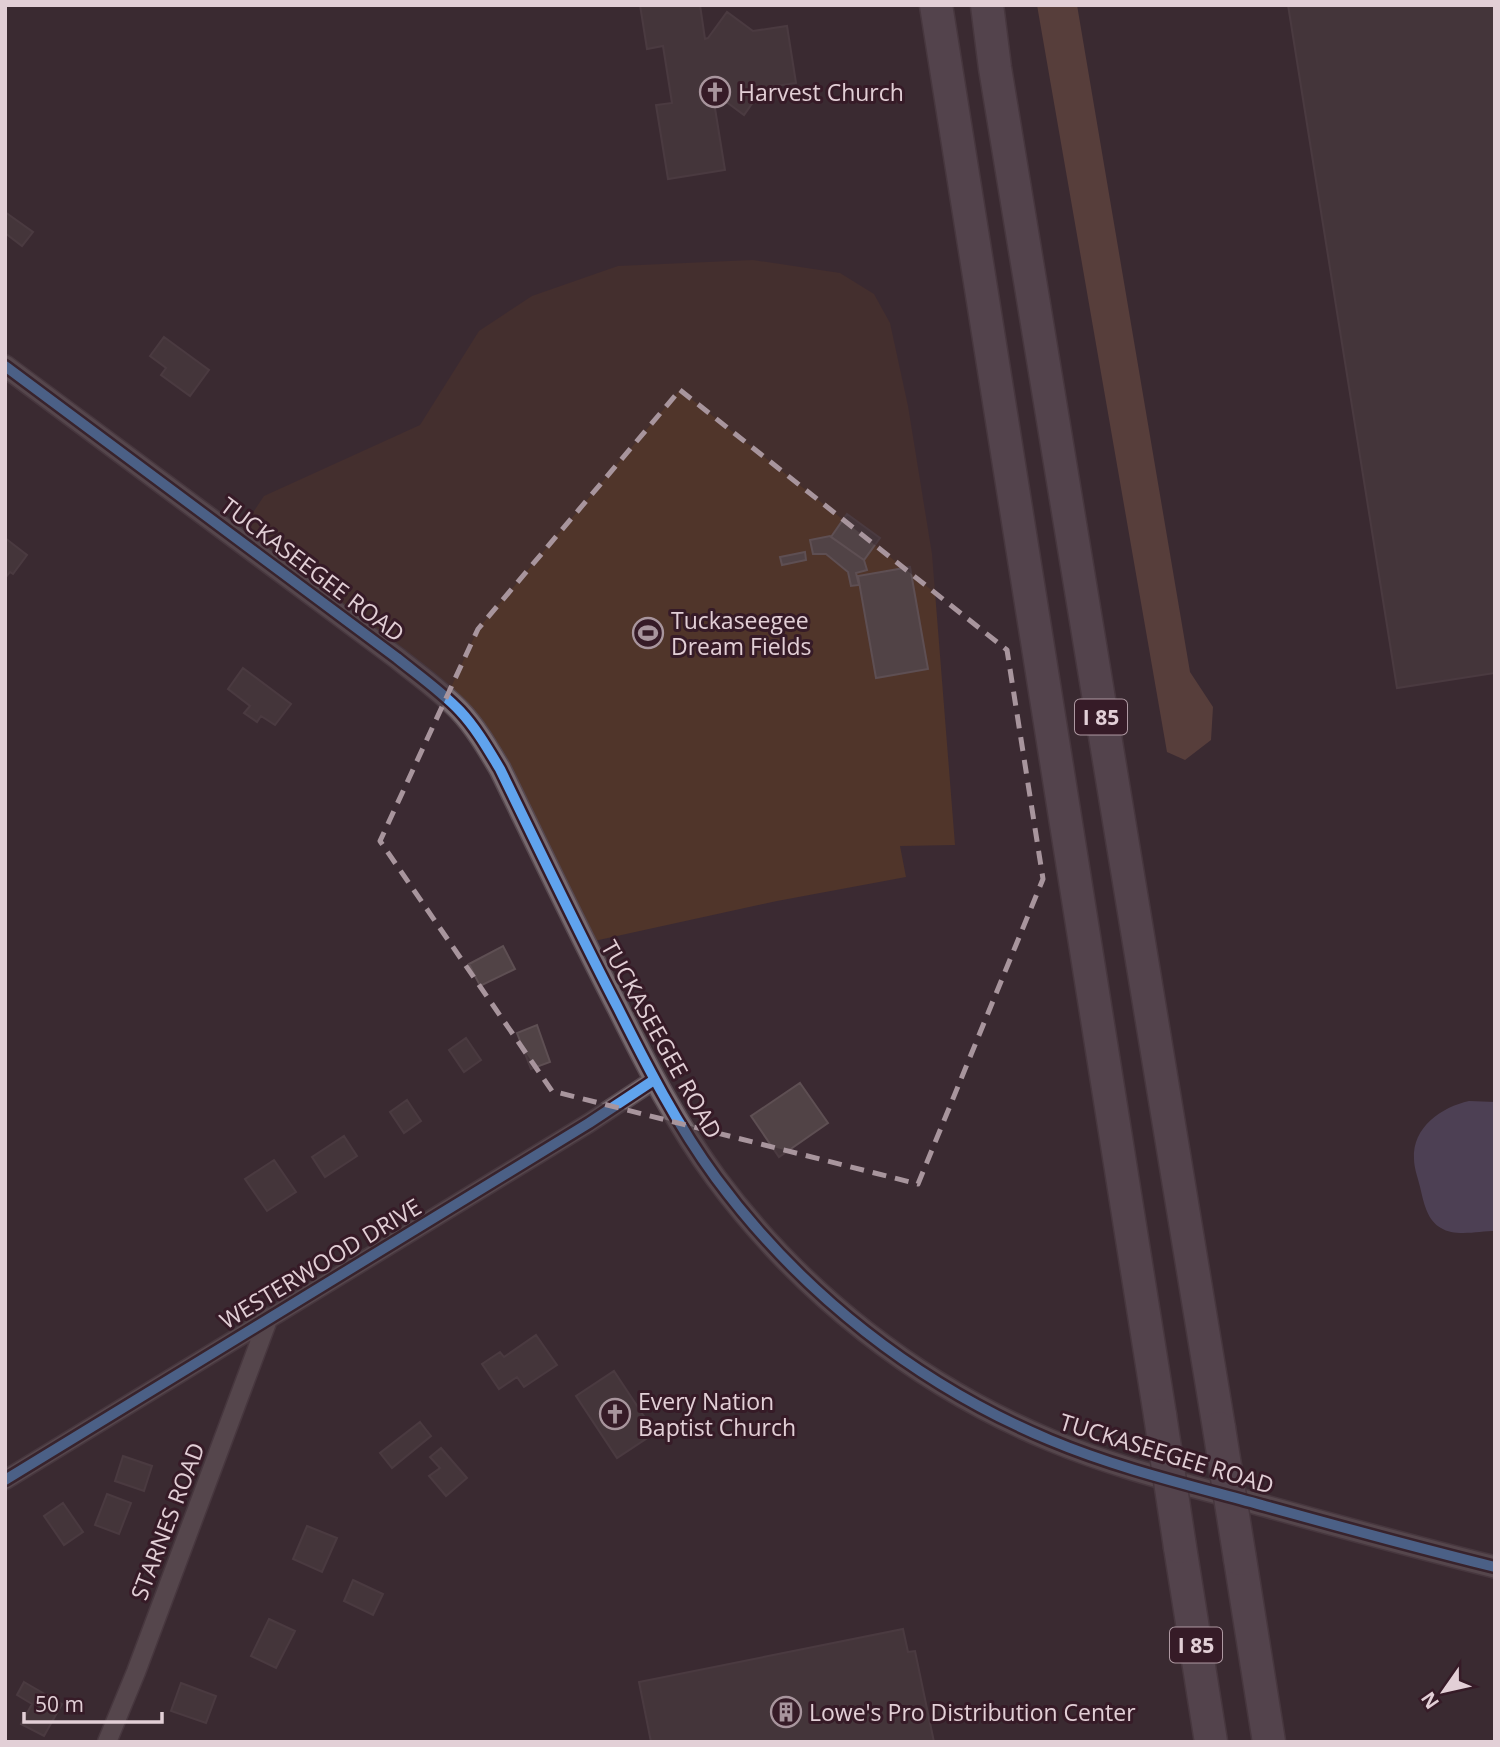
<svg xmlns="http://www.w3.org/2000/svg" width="1500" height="1747" viewBox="0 0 1500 1747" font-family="'Open Sans',sans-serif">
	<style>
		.green { fill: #50352a }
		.forest { fill: #7a5747 }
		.water { fill: #655c7e }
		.building { fill: #514346; stroke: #5e4f53; stroke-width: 2 }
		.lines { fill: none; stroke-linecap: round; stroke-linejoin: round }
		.minor-casing { stroke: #57484f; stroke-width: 21 }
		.tertiary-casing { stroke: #57484f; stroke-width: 24 }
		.motorway-casing { stroke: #57484f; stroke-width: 35 }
		.minor { stroke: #76696e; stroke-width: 18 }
		.tertiary { stroke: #76696e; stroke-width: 21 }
		.motorway { stroke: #72626e; stroke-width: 32 }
		.motorway-bridge-casing { stroke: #57484f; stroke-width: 35; stroke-linecap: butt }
		.motorway-bridge { stroke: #72626e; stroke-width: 32 }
		.cycleway-casing { stroke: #361b27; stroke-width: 15 }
		.cycleway { stroke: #60a3ed; stroke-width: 10 }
		.marked { fill: none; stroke: #a8959d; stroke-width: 5; stroke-dasharray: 14 9; stroke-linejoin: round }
		.labels { text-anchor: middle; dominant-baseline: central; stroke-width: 6; stroke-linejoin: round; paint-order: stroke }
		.shield { fill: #361b27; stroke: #ae99a2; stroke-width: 2 }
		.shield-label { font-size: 21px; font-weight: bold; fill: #e2cfd6 }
		.poi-label { font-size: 23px; fill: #e2cfd6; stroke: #361b27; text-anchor: start }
		.street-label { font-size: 23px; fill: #e2cfd6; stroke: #361b27 }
	</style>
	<rect width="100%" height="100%" fill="#3b2a32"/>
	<path class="green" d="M753 260 840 273 874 294 890 323 908 406 932 554 955 845 900 846 906 877 777 901 585 943 461 712 236 538 264 496 420 425 479 331 532 296 618 266Z"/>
	<path class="forest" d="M1037 5H1077L1190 672 1213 707 1211 740 1185 760 1167 752Z"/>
	<path class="water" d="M1469 1101 1495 1102V1231C1479 1231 1455 1237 1441 1228 1428 1221 1424 1204 1421 1191 1419 1181 1414 1169 1414 1159 1412 1127 1442 1107 1469 1101Z"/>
	<path class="building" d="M640 5H700L705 39 708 38 727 12 753 31 787 26 796 83 763 88 744 115 717 95 713 96 725 170 668 179 656 105 672 103 663 46 647 49Z
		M1288 5H1495V673L1397 688Z
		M5 212 33 232 22 246 5 233Z
		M164 337 209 370 190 396 161 375 166 368 150 356Z
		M847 514 880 538 864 560 831 537Z
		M830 536 864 560 867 570 856 573 859 585 851 586 848 572 826 554H813L810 540Z
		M5 538 27 555 13 574 10 572 5 578Z
		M805 552 806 560 782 565 780 557Z
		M910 567 928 669 876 678 858 576Z
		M243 668 291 704 275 725 261 716 257 722 244 713 250 706 228 689Z
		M503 946 515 969 480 986 469 964Z
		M537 1025 550 1062 531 1069 517 1033Z
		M466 1038 481 1060 464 1072 449 1050Z
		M800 1083 828 1123 779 1157 751 1116Z
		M407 1100 421 1121 404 1133 390 1112Z
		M344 1136 357 1156 325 1177 312 1157Z
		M274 1160 296 1192 267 1211 245 1179Z
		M536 1335 557 1365 524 1387 517 1377 499 1389 482 1364 500 1352 504 1357Z
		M614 1371 655 1433 617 1458 576 1396Z
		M420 1422 431 1436 392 1468 380 1453Z
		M441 1448 467 1478 446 1496 429 1476 440 1468 430 1457Z
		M123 1456 152 1466 144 1491 115 1481Z
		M107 1494 131 1503 119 1534 95 1525Z
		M63 1503 83 1532 64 1545 44 1516Z
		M307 1526 337 1538 322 1572 293 1559Z
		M353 1580 383 1594 373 1615 344 1601Z
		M269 1619 295 1631 276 1668 251 1656Z
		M903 1629 908 1652 915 1651 934 1742H651L639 1682Z
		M24 1682 62 1704 44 1736 21 1724 32 1704 17 1695Z
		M181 1683 216 1696 206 1723 171 1711Z"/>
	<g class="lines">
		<g class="minor-casing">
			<path id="minor" d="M5 1480 589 1123 654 1080
				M107 1742 136 1672 269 1317"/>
		</g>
		<g class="tertiary-casing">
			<path id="tertiary" d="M5 366 397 658C418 675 441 691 460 711 476 728 488 749 500 769 539 849 577 929 618 1008 647 1066 677 1125 716 1178 801 1293 918 1385 1050 1440 1119 1469 1193 1486 1265 1506 1341 1527 1418 1548 1495 1567"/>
		</g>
		<g class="motorway-casing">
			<path id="motorway" d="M936 5 1160 1415
				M987 5 995 68 1219 1428
				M1180 1547 1211 1742
				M1240 1559 1269 1742"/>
		</g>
		<use href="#minor" class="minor"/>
		<use href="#tertiary" class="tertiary"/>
		<use href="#motorway" class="motorway"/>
		<g class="motorway-bridge-casing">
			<path id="motorway-bridge" d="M1160 1415 1180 1547
				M1219 1428 1240 1559"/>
		</g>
		<use href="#motorway-bridge" class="motorway-bridge"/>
		<g class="cycleway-casing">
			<path id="cycleway" d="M5 366 397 658C418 675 441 691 460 711 476 728 488 749 500 769 539 849 577 929 618 1008 647 1066 677 1125 716 1178 801 1293 918 1385 1050 1440 1119 1469 1193 1486 1265 1506 1341 1527 1418 1548 1495 1567
				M5 1480 589 1123 654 1080"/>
		</g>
		<use href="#cycleway" class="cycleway"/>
	</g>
	<path d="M0 0H1500V1747H0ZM680 390 1007 650 1043 879 918 1184 552 1091 380 841 478 629Z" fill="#3b2a32" fill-opacity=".55" fill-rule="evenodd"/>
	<path class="marked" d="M680 390 1007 650 1043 879 918 1184 552 1091 380 841 478 629Z"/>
	<defs>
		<g id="church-ring" transform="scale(1.575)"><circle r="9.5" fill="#361b27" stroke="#a8959d" stroke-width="1.5"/><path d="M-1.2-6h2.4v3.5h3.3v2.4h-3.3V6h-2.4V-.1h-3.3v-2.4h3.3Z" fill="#a8959d"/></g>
		<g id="stadium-ring" transform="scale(1.575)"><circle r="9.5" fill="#361b27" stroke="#a8959d" stroke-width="1.5"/><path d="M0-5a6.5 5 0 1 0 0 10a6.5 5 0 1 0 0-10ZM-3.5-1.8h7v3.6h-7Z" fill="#a8959d"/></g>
		<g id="building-ring" transform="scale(1.575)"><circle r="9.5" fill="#361b27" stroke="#a8959d" stroke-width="1.5"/><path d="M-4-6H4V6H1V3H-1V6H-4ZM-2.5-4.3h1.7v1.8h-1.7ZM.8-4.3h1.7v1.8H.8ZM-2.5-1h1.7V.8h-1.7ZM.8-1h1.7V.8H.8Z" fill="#a8959d"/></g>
	</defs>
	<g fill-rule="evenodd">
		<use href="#church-ring" x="715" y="92"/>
		<use href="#stadium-ring" x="648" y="633"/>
		<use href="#church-ring" x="615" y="1414"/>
		<use href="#building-ring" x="786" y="1712"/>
	</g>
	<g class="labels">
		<g class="shield">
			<rect x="1075" y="699.5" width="52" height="35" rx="5"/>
			<rect x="1170" y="1627.5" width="52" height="35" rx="5"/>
		</g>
		<g class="shield-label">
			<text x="1101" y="717">I 85</text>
			<text x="1196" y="1645">I 85</text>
		</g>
		<g class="poi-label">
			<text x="738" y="92">Harvest Church</text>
			<text x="671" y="620">Tuckaseegee<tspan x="671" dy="26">Dream Fields</tspan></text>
			<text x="638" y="1401">Every Nation<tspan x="638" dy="26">Baptist Church</tspan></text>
			<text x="809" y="1712">Lowe's Pro Distribution Center</text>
		</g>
		<g class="street-label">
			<text transform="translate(313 569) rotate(37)">TUCKASEEGEE ROAD</text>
			<text transform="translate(662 1039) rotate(61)">TUCKASEEGEE ROAD</text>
			<text transform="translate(320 1263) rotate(-31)">WESTERWOOD DRIVE</text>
			<text transform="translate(1167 1453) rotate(17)">TUCKASEEGEE ROAD</text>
			<text transform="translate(167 1521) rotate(-69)">STARNES ROAD</text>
		</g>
	</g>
	<rect width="1500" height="1747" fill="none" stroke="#e2cfd6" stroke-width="14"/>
	<g transform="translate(1444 1691) rotate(236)" stroke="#361b27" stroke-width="5" paint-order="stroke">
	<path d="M0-5L12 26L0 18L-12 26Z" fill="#e2cfd6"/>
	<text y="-10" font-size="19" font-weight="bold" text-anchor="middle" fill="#e2cfd6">N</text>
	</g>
	<path d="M24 1712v10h138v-10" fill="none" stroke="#e2cfd6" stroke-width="3.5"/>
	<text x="35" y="1712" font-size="21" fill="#e2cfd6" stroke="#361b27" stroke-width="5" paint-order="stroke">50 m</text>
</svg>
